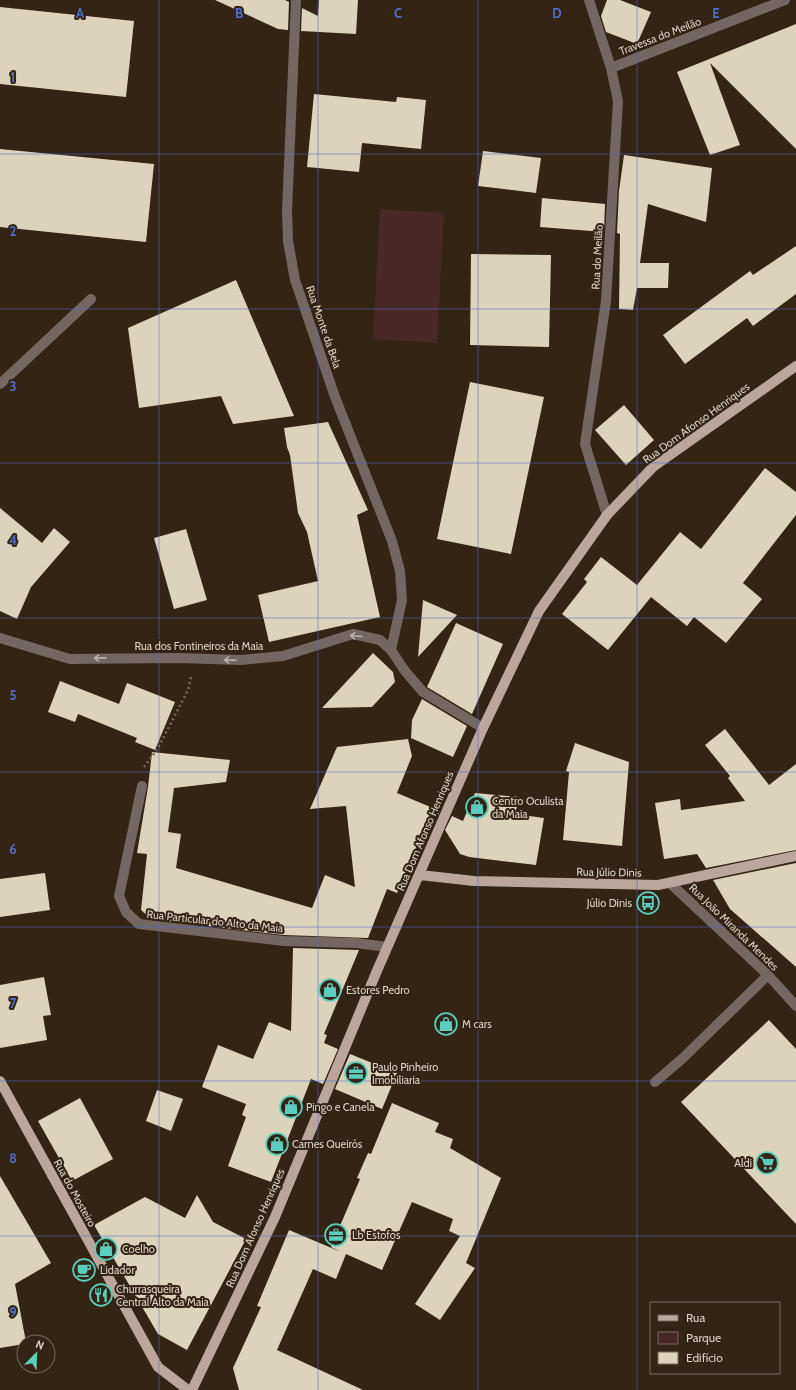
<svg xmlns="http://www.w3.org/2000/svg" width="796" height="1390" viewBox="0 0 796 1390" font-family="Cabin,sans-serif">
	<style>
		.green { fill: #492827 }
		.building { fill: #dbd3ba }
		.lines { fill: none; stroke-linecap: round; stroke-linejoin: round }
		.path { stroke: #75685a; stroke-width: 2.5; stroke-dasharray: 2 3; stroke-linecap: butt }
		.minor { stroke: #726762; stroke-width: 10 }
		.major { stroke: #bca69c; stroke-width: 10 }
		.oneway { stroke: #bcb1a9 }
		.grid { fill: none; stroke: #4c6fd4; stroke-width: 1; stroke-opacity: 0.55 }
		.labels { text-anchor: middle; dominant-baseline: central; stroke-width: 4; stroke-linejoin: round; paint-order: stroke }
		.street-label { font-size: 11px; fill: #dbd1c7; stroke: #332414 }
		.poi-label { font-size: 11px; fill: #dbd1c7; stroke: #332414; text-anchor: start }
		.grid-label { font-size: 13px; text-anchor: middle; font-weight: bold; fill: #4c6fd4; stroke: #332414; stroke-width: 4; stroke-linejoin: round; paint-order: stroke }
	</style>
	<rect width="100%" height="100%" fill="#332414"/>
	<path class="green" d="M380 209 444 213 437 343 373 339Z"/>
	<path class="building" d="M215 0H285L289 2 288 30 278 29Z
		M319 0H358L356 34 301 31 302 8 318 16Z
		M607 0H620L651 12 637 44 606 32 601 16Z
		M0 7 134 21 126 97 0 84Z
		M796 24V149L710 63 740 145 710 155 677 72Z
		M314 94 396 102 397 97 426 100 421 149 362 143 359 172 307 167Z
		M0 149 154 164 146 242 0 227Z
		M483 151 541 158 536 193 478 186Z
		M624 155 712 168 706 222 648 204 640 263H669L668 288H637L633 310 619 309 620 234 617 233 619 191Z
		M542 198 605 204 604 232 540 227Z
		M796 246V294L753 326 747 318 685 364 663 335 750 271 753 275Z
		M471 254 551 255 549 347 470 345Z
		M236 280 294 416 233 424 221 396 139 408 128 328Z
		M470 382 544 397 511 554 437 539Z
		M624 405 654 440 626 465 595 430Z
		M328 422 368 510 357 515 380 617 269 642 258 595 318 581 307 532 298 513 290 455 287 447 284 428Z
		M765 468 796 492V515L743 583 762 599 726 643 694 617 687 626 651 597 608 650 562 614 587 582 584 579 601 557 637 585 680 532 701 549Z
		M0 508 42 543 54 528 70 542 31 587 17 619 0 611Z
		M186 529 207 600 174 609 154 538Z
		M423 600 457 615 418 657Z
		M456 623 503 644 472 714 427 687Z
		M373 653 393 672 395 682 372 707 322 708Z
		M60 681 119 704 127 683 175 702 155 750 135 742 137 738 78 714 75 722 48 712Z
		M422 699 467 726 453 757 411 738 412 720Z
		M725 729 769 785 796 764V850L706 868 697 854 664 859 655 803 680 799 681 810 745 801 728 778 730 776 705 745Z
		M408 739 412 756 397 793 440 811 437 817 432 809 397 893 387 889 368 938 284 935 151 919 141 910 147 854 137 853 148 787 152 752 230 760 226 782 174 788 168 832 181 834 176 868 312 908 325 875 355 887 346 806 310 809 337 747Z
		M575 743 629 762 622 846 563 840 569 772 566 771Z
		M475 793 519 797 515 814 544 818 536 865 469 857 460 854 445 830 452 816 463 821Z
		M796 863V967L730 909 713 880Z
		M45 873 50 910 0 917V879Z
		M293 948 359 950 324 1034 327 1035 324 1043 338 1049 323 1084 311 1079 271 1182 228 1166 246 1117 242 1115 246 1104 202 1087 218 1045 253 1059 269 1022 291 1031Z
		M44 977 51 1015 43 1016 47 1040 0 1048V985Z
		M769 1020 796 1049V1224L681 1102Z
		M350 1054 397 1073 382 1109 335 1089Z
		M157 1090 183 1099 171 1131 146 1121Z
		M80 1098 113 1159 72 1181 38 1121Z
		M392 1103 439 1123 435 1132 453 1139 450 1148 501 1178 466 1263 475 1268 440 1320 415 1304 460 1236 449 1231 453 1219 412 1202 382 1270 346 1254 336 1279 313 1269 277 1350 363 1390H239L233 1368 261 1307 257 1306 289 1230 341 1252 331 1247 360 1179 357 1178 368 1153 371 1154Z
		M0 1176 51 1263 15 1284 26 1342 24 1344 0 1348Z
		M197 1195 213 1222 246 1239 187 1350 158 1334 94 1225 145 1197 185 1218Z"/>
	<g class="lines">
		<path class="path" d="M144 767 158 748 188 690 191 677"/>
		<path class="minor" d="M296 0 287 211 288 241 295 280 335 397 392 541 400 571 402 600 391 650
			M589 0 611 68 618 101 606 301 585 444 607 515
			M611 68 785 0
			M0 384 91 299
			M0 638 70 659 178 658 241 660 283 656 353 634 380 640 391 650 405 671 423 692 483 728
			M142 786 119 896 126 912 139 924 284 941 356 943 387 947
			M670 883 768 975 796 1006
			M655 1082 683 1058 768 975"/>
		<path class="major" d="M420 875 474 881 658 885 796 856
			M0 1081 158 1367 188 1390
			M192 1390 275 1217 376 973 483 728 539 611 607 515 653 467 796 366"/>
	</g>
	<defs><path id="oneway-shaft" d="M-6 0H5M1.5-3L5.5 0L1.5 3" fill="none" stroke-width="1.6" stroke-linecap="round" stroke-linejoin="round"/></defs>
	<g class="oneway">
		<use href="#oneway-shaft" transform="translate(356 636) rotate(-175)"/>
		<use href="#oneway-shaft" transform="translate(100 658) rotate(179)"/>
		<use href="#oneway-shaft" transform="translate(230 660) rotate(-178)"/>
	</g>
	<path class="grid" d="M159 0V1390M318 0V1390M478 0V1390M637 0V1390M0 154H796M0 309H796M0 463H796M0 618H796M0 772H796M0 927H796M0 1081H796M0 1236H796"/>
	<defs>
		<g id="shop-ring" transform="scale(1.15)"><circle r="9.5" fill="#332414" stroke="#59cebf" stroke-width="1.5"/><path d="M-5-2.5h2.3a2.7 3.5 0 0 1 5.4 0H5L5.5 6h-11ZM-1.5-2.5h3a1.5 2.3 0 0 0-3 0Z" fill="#59cebf"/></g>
		<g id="bus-ring" transform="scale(1.15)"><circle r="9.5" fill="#332414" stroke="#59cebf" stroke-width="1.5"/><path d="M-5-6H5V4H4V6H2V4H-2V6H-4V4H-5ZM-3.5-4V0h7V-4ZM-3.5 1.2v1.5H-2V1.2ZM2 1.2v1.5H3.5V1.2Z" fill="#59cebf"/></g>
		<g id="office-ring" transform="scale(1.15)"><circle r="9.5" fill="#332414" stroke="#59cebf" stroke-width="1.5"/><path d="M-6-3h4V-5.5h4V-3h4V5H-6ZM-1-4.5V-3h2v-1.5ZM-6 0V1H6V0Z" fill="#59cebf"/></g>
		<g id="supermarket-ring" transform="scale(1.15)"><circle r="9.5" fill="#332414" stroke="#59cebf" stroke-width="1.5"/><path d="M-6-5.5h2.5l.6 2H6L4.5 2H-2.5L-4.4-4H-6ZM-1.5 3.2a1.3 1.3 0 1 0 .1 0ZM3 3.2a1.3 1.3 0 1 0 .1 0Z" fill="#59cebf"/></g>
		<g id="cafe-ring" transform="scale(1.15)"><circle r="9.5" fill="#332414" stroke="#59cebf" stroke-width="1.5"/><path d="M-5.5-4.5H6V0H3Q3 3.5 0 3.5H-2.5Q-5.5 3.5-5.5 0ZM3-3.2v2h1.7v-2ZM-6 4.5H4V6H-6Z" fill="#59cebf"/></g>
		<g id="restaurant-ring" transform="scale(1.15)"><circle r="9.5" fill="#332414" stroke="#59cebf" stroke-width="1.5"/><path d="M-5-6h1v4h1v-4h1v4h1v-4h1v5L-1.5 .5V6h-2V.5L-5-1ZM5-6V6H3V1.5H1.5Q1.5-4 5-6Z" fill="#59cebf"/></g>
	</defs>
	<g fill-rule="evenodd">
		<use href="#shop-ring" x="477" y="807"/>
		<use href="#bus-ring" x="648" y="903"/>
		<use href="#shop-ring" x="330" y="990"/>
		<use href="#shop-ring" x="446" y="1024"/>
		<use href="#office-ring" x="356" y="1073"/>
		<use href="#shop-ring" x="291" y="1107"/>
		<use href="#shop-ring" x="277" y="1144"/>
		<use href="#supermarket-ring" x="767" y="1163"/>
		<use href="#office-ring" x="336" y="1235"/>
		<use href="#shop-ring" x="106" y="1249"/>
		<use href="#cafe-ring" x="84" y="1270"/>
		<use href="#restaurant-ring" x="101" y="1295"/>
	</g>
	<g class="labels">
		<g class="street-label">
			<text transform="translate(660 36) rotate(-21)">Travessa do Meilão</text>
			<text transform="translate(597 257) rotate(-87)">Rua do Meilão</text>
			<text transform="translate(324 327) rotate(71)">Rua Monte da Bela</text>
			<text transform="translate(696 423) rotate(-36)">Rua Dom Afonso Henriques</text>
			<text x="199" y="646">Rua dos Fontineiros da Maia</text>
			<text transform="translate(425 831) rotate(-67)">Rua Dom Afonso Henriques</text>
			<text transform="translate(609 872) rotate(1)">Rua Júlio Dinis</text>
			<text transform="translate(215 921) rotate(6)">Rua Particular do Alto da Maia</text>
			<text transform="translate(734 927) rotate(44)">Rua João Miranda Mendes</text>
			<text transform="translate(75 1193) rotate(61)">Rua do Mosteiro</text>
			<text transform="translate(255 1228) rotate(-66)">Rua Dom Afonso Henriques</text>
		</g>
		<g class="poi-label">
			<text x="492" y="801">Centro Oculista<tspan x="492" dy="13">da Maia</tspan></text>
			<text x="632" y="903" text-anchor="end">Júlio Dinis</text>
			<text x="346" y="990">Estores Pedro</text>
			<text x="462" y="1024">M cars</text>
			<text x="372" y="1067">Paulo Pinheiro<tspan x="372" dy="13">Imobiliaria</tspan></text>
			<text x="306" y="1107">Pingo e Canela</text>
			<text x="292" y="1144">Carnes Queirós</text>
			<text x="752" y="1163" text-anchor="end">Aldi</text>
			<text x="352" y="1235">Lb Estofos</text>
			<text x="122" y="1249">Coelho</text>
			<text x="100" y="1270">Lidador</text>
			<text x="116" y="1289">Churrasqueira<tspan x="116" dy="13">Central Alto da Maia</tspan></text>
		</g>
	</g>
	<g class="grid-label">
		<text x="80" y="18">A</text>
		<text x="239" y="18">B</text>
		<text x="398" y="18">C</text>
		<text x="557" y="18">D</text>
		<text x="716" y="18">E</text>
		<text x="13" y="82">1</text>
		<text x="13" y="236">2</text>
		<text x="13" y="391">3</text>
		<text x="13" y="545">4</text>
		<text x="13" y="700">5</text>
		<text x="13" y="854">6</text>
		<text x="13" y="1008">7</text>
		<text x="13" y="1163">8</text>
		<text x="13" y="1317">9</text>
	</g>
	<rect x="650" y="1302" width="130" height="72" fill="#332414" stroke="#76695c"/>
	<rect x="658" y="1315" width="20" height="6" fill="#bca69c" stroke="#76695c"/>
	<text x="686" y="1322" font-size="12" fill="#dbd1c7">Rua</text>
	<rect x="658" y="1332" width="20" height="12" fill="#492827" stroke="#76695c"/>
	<text x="686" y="1342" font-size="12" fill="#dbd1c7">Parque</text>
	<rect x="658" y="1352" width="20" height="12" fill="#dbd3ba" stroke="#76695c"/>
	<text x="686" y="1362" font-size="12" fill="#dbd1c7">Edifício</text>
	<g transform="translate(36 1354) rotate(23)"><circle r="19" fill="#332414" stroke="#76695c"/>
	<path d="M0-3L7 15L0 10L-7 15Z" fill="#59cebf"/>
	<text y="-6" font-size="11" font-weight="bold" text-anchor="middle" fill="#dbd1c7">N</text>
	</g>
</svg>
